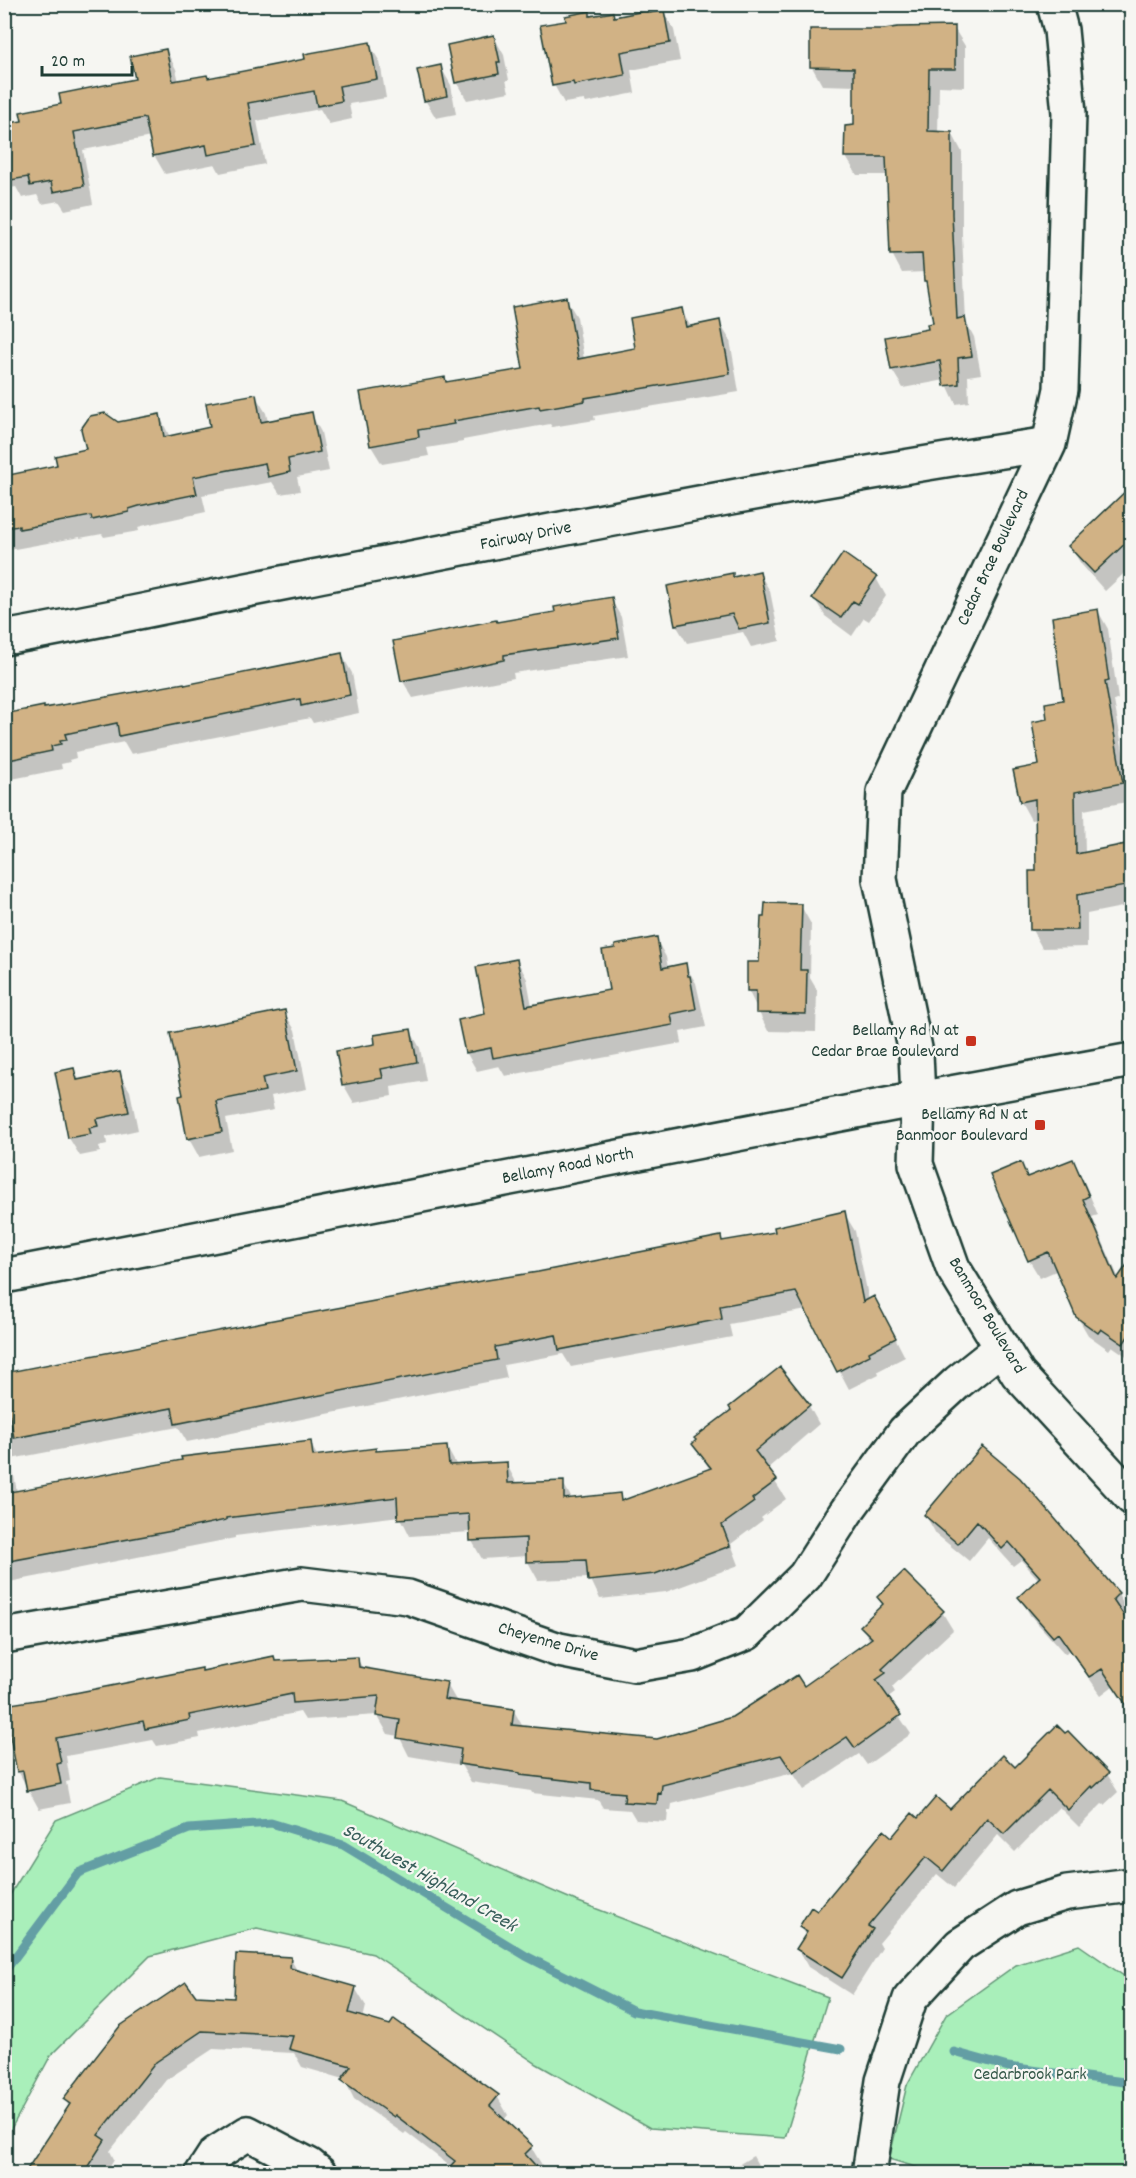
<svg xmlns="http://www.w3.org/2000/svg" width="1136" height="2178" viewBox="0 0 1136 2178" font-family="Dekko,sans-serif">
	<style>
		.green { fill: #a9efba; stroke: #649677; stroke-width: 1.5 }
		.shadow { fill: #0003 }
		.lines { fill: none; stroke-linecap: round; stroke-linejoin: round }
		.stream { stroke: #639ea4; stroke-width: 9 }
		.building { fill: #d1b285; stroke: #1f3d34; stroke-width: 1.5 }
		.minor-casing { stroke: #1f3d34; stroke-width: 38 }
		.minor { stroke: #f6f6f2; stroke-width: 33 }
		.poi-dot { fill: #c8321e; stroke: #f6f6f2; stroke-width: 2 }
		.labels { text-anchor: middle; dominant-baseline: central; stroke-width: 4.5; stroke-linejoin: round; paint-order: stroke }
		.street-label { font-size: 18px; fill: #1f3d34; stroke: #f6f6f2 }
		.poi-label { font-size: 18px; fill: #1f3d34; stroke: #f6f6f2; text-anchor: end }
		.park-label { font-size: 18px; fill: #345848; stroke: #f6f6f2 }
		.water-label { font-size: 20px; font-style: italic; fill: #365d59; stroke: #f6f6f2 }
	</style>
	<rect width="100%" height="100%" fill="#f6f6f2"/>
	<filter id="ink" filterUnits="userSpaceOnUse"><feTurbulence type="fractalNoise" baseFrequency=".0167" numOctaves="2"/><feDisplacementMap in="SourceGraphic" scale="12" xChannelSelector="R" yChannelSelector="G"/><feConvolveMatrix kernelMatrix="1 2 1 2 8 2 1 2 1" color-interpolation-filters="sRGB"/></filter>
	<g filter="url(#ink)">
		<path class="green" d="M160 1777 342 1801 576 1901 828 1997 785 2138 650 2128 537 2064 373 1954 257 1928 150 1956 51 2055 5 2140V1903L56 1820Z
			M1079 1945 1131 1981V2173H935L889 2159 907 2085 946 2015 1016 1965Z"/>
		<path class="shadow" d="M648 12 650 15 664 12 674 30 680 61 631 70 635 93 586 103 584 100 564 103 554 85 568 22 589 13 591 17 613 13 615 19Z
			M954 28 965 46V87L939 86 938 133H952L962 152V234L966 322 974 337 981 374 968 376 969 402 956 404 945 380 903 388 892 370 887 338 930 330 935 324 925 272 902 273 892 254 889 175H857L846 157 855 127 856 86 822 85 812 67V30Z
			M494 37 504 55 509 80H506L509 92 467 100 456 82Z
			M369 44 380 62 386 98 349 104 352 119 329 124 320 109 257 121 265 164 220 173 215 164 165 174 154 155 151 137 83 150 93 204 65 210 59 201 42 204 37 195 22 198 16 187 4 189V126L24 122 63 105 137 81 166 50 176 69 179 82 208 80 307 60Z
			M440 66 451 85 456 114 436 118 425 100Z
			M566 299 577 317 584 359 637 349 681 310 691 327 719 322 730 340 739 392 594 416 595 420 552 427 550 424 463 440V442L427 448 429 456 382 464 371 446 362 394 445 379 447 384 525 370Z
			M255 395 266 413 268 422 311 414 321 432 329 471 297 477 300 491 280 494 272 482 202 495 206 512 150 524 138 527 139 531 104 537 102 534 80 538V537L4 551V477L59 466 87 451 117 424 159 415 170 437 212 428Z
			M1132 479V566L1105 591 1081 564 1070 546 1129 490 1126 485Z
			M759 573 770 591 780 641 751 647 743 632 687 643 676 625 732 575 734 578Z
			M876 578 886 596 869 621 864 618 852 636 825 616 814 598Z
			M611 599 621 617 628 656 513 673 514 678 413 698 402 680 497 624 557 614Z
			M1098 611 1108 629 1118 699 1114 701 1132 801 1084 810 1085 853 1132 844V905L1087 914V947L1042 948 1032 930 1038 872 1037 819 1031 820 1021 802 1040 766 1049 720 1065 701Z
			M342 655 352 673 359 713 313 723 310 718 131 754 124 742 75 752 76 758 69 760 70 762 61 764 62 769 7 780 4 777V716L185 686Z
			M801 906 811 924 810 978 817 990 816 1032 768 1031 748 990 761 964Z
			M656 939 666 957 668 968 685 965 696 983 706 1027 680 1032 682 1043 505 1076 499 1066 477 1071 466 1052 517 960 527 979 532 1006 611 991Z
			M284 1012 295 1030 307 1089 271 1096 274 1110 226 1119 232 1150 199 1157 189 1139 181 1097 185 1096Z
			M410 1030 420 1048 426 1081 391 1087 392 1096 354 1103 343 1084 376 1045Z
			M73 1069 80 1081 119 1073 130 1091 138 1130 106 1137 107 1144 99 1146 100 1152 80 1156 69 1138 56 1073Z
			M4 1128 11 1161 4 1162Z
			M1073 1160 1083 1179 1098 1215 1092 1217 1119 1279 1132 1262V1360L1112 1346 1109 1350 1088 1335 1077 1316 1058 1270 1040 1278 1029 1260 1020 1164 1029 1179Z
			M844 1213 855 1231 869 1301 884 1316 905 1357 878 1371 879 1374 849 1389 807 1310 729 1324 732 1337 571 1367 563 1354 504 1365 507 1378 187 1442 178 1427 11 1459 17 1492 310 1443 318 1457 447 1448 457 1466 506 1463 517 1484 563 1483 572 1499 619 1495 623 1502 710 1470 694 1444 809 1406 819 1424 767 1469 786 1499 761 1518 763 1520 731 1544 739 1565 666 1592 600 1599 590 1578 538 1580 528 1562V1556L482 1559 472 1541 471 1532 410 1536 400 1516 235 1536V1538L4 1583V1375L720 1238 723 1243 777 1233Z
			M1019 1479 1118 1594 1129 1612 1123 1617 1132 1630V1749L1122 1699 1113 1686 1101 1695 1069 1650 1065 1654 1030 1615 1020 1597 1039 1580 1021 1560 1013 1566 988 1538 969 1561 936 1534 926 1516Z
			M879 1598 942 1612 953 1630 892 1687 895 1692 887 1698 911 1734 867 1765 859 1754 804 1790 793 1773 672 1804 671 1811H668L667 1822 636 1820 630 1810 603 1808 598 1800 532 1793 531 1791 471 1782 461 1765 409 1756 399 1736 388 1734 377 1715 305 1720 300 1712 199 1733 200 1738 157 1746 153 1740 66 1756 70 1781 66 1782 70 1803 39 1809 18 1771 6 1706 203 1672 273 1657 276 1663 357 1658 363 1669 446 1683 457 1702 514 1711 523 1727 657 1741 733 1719 804 1688 870 1641 862 1627 883 1605Z
			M1015 1769 1107 1774 1118 1792 1104 1805 1102 1804 1079 1827 1059 1807 1015 1852 998 1835 954 1888 937 1874 879 1943 882 1948 852 1995 808 1967 798 1949 806 1936 800 1927 817 1913 892 1839 918 1820 950 1811Z
			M290 1958 298 1972 355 1988 366 2006 363 2019 497 2096 508 2115 503 2121 531 2147 542 2165 538 2170 451 2167 406 2132 404 2134 354 2099 344 2079 302 2067 294 2053 213 2049 166 2080 110 2151 114 2159 105 2174H32L69 2107 65 2099 195 1998 235 2000Z
			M753 2156 763 2174H723Z"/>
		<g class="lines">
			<path class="stream" d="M4 1972 78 1873 189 1829 271 1823 343 1845 526 1956 634 2011 841 2049
				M954 2052 1008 2067 1132 2083"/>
		</g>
		<path class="building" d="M649 10V13L664 10 670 43 621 52 625 75 574 85 573 82 552 86 540 25 566 21 565 16 590 11V16L613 12 614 17Z
			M955 26V69H929L928 131 952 132V214L957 319 965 317 972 356 958 358 959 384 944 386 940 361 891 370 885 337 928 329 927 324 933 323 926 281H924L922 254 890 255 886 157H844L845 126 854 125V68L810 67V29H884L898 27Z
			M494 35 500 62H497L499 74 455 83 447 45Z
			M370 42 377 79 339 86 342 101 317 106 314 91 248 103 256 146 208 155 206 145 153 156 145 118 74 132 84 186 53 192 51 182 30 186 28 177 11 180 4 151V124L22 121 20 112 61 104 59 94 135 79 130 56 166 49 173 81 207 75 208 78 305 59 304 54Z
			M441 65 447 96 424 101 417 70Z
			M567 297 578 359 635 348 630 318 682 308 686 327 720 320 730 374 585 398V401L540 409 539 406 453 421 454 424 418 430 419 437 370 446 360 392 445 377 446 382 523 369 512 307Z
			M256 394 261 422 312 412 320 452 288 459 290 472 268 477 265 463 193 477 197 494 139 506 129 509V512L92 520 91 516 19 529V526L4 528V476L57 465 55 456 86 449 81 429 90 416 105 413 118 422 160 414 164 437 210 427 206 403Z
			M1131 486V538L1094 573 1068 546Z
			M843 553 877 577 858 604 853 601 841 618 812 598Z
			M760 571 770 623 739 629 732 614 675 625 667 586 733 573V577Z
			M612 597 619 638 504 655V660L401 681 393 641 496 620 497 622 555 612 554 607Z
			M1098 609 1109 681 1105 682 1123 783 1075 792 1076 854 1131 843V885L1077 895 1078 930H1030L1029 871H1036L1035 799 1020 802 1013 770 1039 765 1032 722 1047 719 1045 703 1063 700 1052 617Z
			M342 653 350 695 301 706 300 699 119 736 117 723 65 734 67 740 60 741 61 744 51 746 52 751 4 761V714L44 706V708L79 702 184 683 185 685Z
			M765 903 802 904 800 970H807L806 1014 756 1013V991H747V962H759L761 917H764Z
			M657 937 662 968 686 963 688 976H690L696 1009 671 1014 673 1025 493 1058 491 1048 465 1053 458 1020 485 1014 476 967 517 959 526 1006 609 990 602 950 615 948V945Z
			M285 1010 297 1071 262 1078 265 1091 216 1101 222 1132 187 1139 179 1096 183 1095 170 1033Z
			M411 1029 417 1062 381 1069 383 1078 342 1085 336 1051 375 1044 374 1035Z
			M74 1068 77 1080 120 1071 129 1112 96 1119 98 1126 89 1128 91 1134 68 1138 55 1072Z
			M1073 1159 1089 1196 1083 1199 1117 1279 1131 1259V1332L1123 1344 1101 1329 1098 1333 1076 1317 1048 1252 1028 1261 990 1175 1021 1162 1027 1177Z
			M845 1211 863 1302 874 1296 896 1338 869 1352 870 1355 837 1372 796 1292 720 1306 722 1319 559 1350 556 1335 495 1347 497 1360 175 1424 172 1408 14 1438 4 1387V1373L273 1320 481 1281 538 1272 721 1236 722 1241 775 1232 774 1227Z
			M780 1367 810 1405 755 1451 777 1480 752 1499 754 1502 722 1525 730 1546 655 1574 588 1581 586 1560 526 1562V1538L470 1541 469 1514 398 1519 397 1497 226 1518V1520L183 1529 4 1562V1493L182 1460 181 1457 311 1441 313 1456 376 1448V1451L447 1446 449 1465 507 1462 508 1483 564 1481V1499L620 1493 621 1501 711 1468 692 1444 696 1440 694 1438 731 1410 729 1407Z
			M982 1446 1020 1478 1119 1593 1113 1599 1131 1626V1712L1102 1669 1089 1677 1058 1633 1053 1637 1018 1597 1040 1577 1009 1542 1002 1549 977 1521 958 1544 924 1515Z
			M904 1571 944 1611 882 1669 886 1673 876 1680 901 1715 855 1748 847 1737 793 1773 781 1755 662 1785 661 1794 658 1793 657 1804 624 1802 625 1793 591 1790V1783L520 1775V1773L459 1764 461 1749 397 1738 400 1720 376 1716 379 1696 293 1703 292 1694 189 1715 190 1720 145 1729 143 1721 56 1738 61 1763 57 1764 61 1784 27 1791 23 1771 17 1772 4 1705 49 1698 202 1668V1671L274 1656 275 1661 358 1657 359 1667 447 1682 444 1699 514 1709 512 1725 657 1739 732 1717 797 1675 804 1686 872 1638 860 1626 883 1604 877 1597Z
			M1057 1725 1065 1733 1068 1731 1109 1773 1093 1788 1091 1786 1068 1810 1048 1790 1004 1834 987 1818 943 1871 926 1857 868 1926 873 1929 842 1978 796 1949 807 1932 799 1927 811 1907 817 1911 884 1830 892 1837 912 1813 918 1818 936 1797 950 1809 1003 1755 1015 1767Z
			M236 1954 291 1957 290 1968 356 1987 349 2013 390 2025 394 2019 499 2095 490 2106 533 2146 525 2154 543 2174H443L455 2161 395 2115 394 2117 341 2080 351 2066 289 2049 293 2036 202 2031 156 2062 98 2135 105 2140 83 2174H24L70 2104 63 2099 120 2026 186 1982 196 1996 234 1998Z"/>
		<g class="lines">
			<g class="minor-casing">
				<path id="minor" d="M1054 4 1061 30 1069 113 1061 389 1049 444 884 792 880 879 916 1053 918 1099 916 1164 953 1268 1018 1374 1132 1498
					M4 638C104 620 203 598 303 579 551 531 799 481 1049 444
					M4 1276 918 1099 1132 1060
					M4 1636 302 1584 408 1597 559 1650 635 1665 692 1655 747 1633 805 1576 846 1512 905 1431 958 1382 1002 1347
					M202 2174 215 2154 248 2133 309 2165 320 2174
					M869 2174 883 2081 910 1999 960 1945 1017 1908 1067 1893 1132 1885"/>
			</g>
			<use href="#minor" class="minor"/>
		</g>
	</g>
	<g class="poi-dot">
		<rect x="965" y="1035" width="12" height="12" rx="3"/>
		<rect x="1034" y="1119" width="12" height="12" rx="3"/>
	</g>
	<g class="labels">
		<g class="street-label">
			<text transform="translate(526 537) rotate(-11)">Fairway Drive</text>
			<text transform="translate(994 558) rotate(-65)">Cedar Brae Boulevard</text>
			<text transform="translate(568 1167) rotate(-11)">Bellamy Road North</text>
			<text transform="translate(986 1316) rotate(59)">Banmoor Boulevard</text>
			<text transform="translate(548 1643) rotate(16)">Cheyenne Drive</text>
		</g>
		<g class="poi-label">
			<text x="959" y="1031">Bellamy Rd N at<tspan x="959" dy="21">Cedar Brae Boulevard</tspan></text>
			<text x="1028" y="1115">Bellamy Rd N at<tspan x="1028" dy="21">Banmoor Boulevard</tspan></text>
		</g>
		<g class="park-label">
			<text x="1030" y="2075">Cedarbrook Park</text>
		</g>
		<g class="water-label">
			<text transform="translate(429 1879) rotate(30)">Southwest Highland Creek</text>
		</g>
	</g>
	<rect width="1136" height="2178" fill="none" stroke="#f6f6f2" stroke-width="24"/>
	<rect x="12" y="12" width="1112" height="2154" fill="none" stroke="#1f3d34" stroke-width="2" filter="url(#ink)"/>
	<path d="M42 66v9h90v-9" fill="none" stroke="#1f3d34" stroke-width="3"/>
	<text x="51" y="66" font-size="18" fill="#1f3d34" stroke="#f6f6f2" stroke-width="4.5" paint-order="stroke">20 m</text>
</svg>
